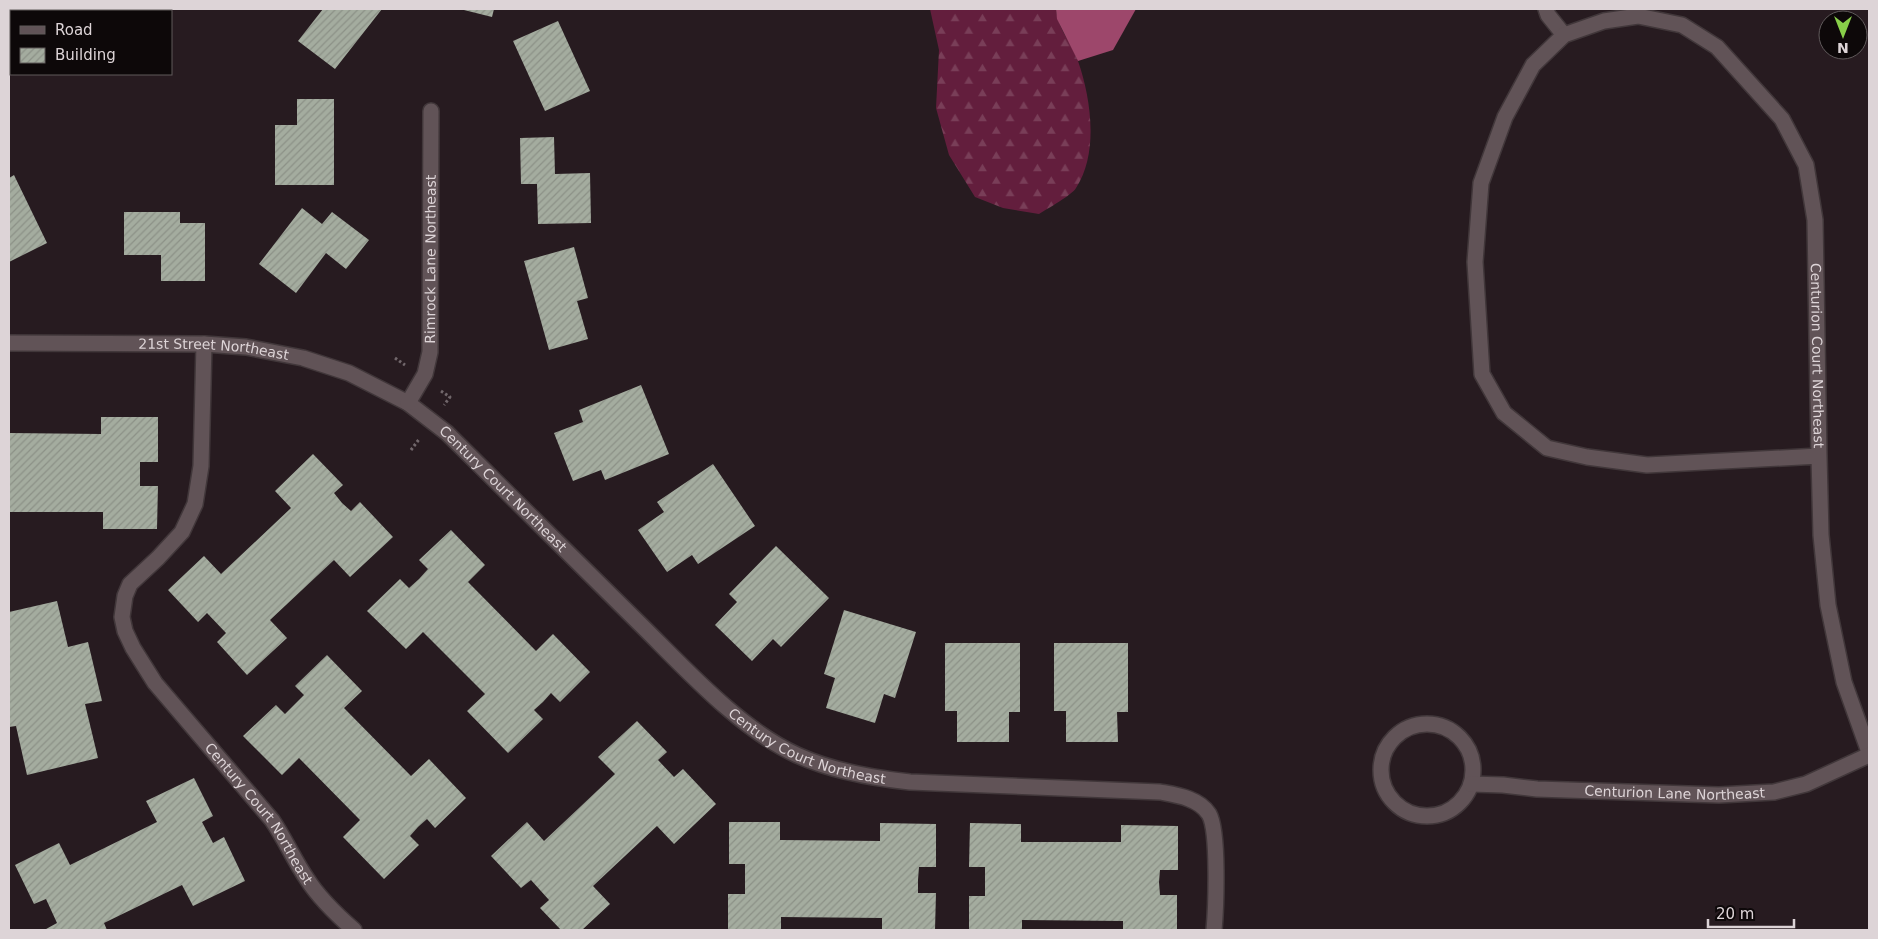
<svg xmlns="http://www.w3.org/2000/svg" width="1878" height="939" viewBox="0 0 1878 939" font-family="'DejaVu Sans',sans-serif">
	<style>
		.forest { fill: url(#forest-firs) }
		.water { fill: #9d476b }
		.building { fill: url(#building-hatch) }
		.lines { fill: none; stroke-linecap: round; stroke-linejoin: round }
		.minor-casing { stroke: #41373a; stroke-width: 18 }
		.path { stroke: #71676b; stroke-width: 3; stroke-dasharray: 2.5 2.5; stroke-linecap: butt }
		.minor { stroke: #615357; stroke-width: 15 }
		.labels { text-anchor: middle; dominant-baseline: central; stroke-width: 5; stroke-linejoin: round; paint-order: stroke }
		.street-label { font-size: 14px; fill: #ddd4d7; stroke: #0d0809 }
	</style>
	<defs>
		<pattern id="forest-firs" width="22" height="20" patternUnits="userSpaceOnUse" patternTransform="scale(1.25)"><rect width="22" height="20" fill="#631e3d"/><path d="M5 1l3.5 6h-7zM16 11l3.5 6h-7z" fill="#793e58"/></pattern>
		<pattern id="building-hatch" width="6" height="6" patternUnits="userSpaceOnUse" patternTransform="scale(1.25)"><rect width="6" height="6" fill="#a4ac9f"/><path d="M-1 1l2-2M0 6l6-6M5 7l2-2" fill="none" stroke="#8c9187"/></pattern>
	</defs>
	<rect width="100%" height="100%" fill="#271b20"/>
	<path class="forest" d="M930 9H1056C1057 28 1072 43 1078 61 1091 98 1099 153 1076 188 1072 195 1047 209 1039 214L1003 208 975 197 949 155 936 108 939 50Z"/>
	<path class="water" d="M1056 9H1136L1113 50 1078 61 1057 19Z"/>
	<path class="building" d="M323 9H382L335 69 298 41Z
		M460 9H494L492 17Z
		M558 21 590 91 545 111 513 41Z
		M297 99H334V185H275V125H297Z
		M554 137 555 174 590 173 591 223 538 224 537 184H521L520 138Z
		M14 175 47 243 9 262V178Z
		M302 208 322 224 332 212 369 240 346 269 326 253 296 293 259 264Z
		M124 212H180V223H205V281H161V255H124Z
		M574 247 588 298 577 301 588 339 549 350 524 261Z
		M641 385 669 454 605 480 601 470 573 481 554 433 583 422 579 410Z
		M101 417H158V462H140V486H158L157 529H103V512H9V433L101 434Z
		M313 454 343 485 334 493 342 503 351 511 360 502 393 537 350 577 334 560 270 620 287 638 247 675 217 642 226 633 207 613 198 622 168 590 204 556 221 574 291 508 275 491Z
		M713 464 755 526 698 564 692 555 667 572 638 530 664 512 657 502Z
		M451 530 485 565 468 582 536 651 553 634 590 672 560 702 551 693 543 702 534 710 543 719 508 753 467 711 485 694 423 632 406 649 367 611 400 579 409 588 419 579 428 569 419 560Z
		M776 546 829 598 781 647 773 639 752 661 715 625 737 602 729 594Z
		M57 601 68 647 88 642 102 701 85 704 98 758 27 775 16 726 9 727V612Z
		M844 610 916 632 895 698 884 694 875 723 826 708 835 678 824 674Z
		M945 643H1020V712H1009V742H957V711H945Z
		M1054 643H1128V712H1117L1118 742H1066V711H1054Z
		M327 655 362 691 344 708 411 776 429 759 466 798 435 828 427 819 418 827 410 836 419 845 384 879 343 837 360 820 299 758 282 775 243 736 276 705 285 714 304 695 295 686Z
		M637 721 667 752 658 760 674 777 683 769 716 804 674 844 657 826 593 886 610 904 582 930H561L540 908 549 900 531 880 521 888 491 856 527 822 544 841 615 774 598 757Z
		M194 778 213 816 202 822 213 843 224 837 245 881 193 906 182 885 104 923 107 930H47L46 929 57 923 46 899 34 904 15 865 59 843 70 865 157 822 146 801Z
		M729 822H780V840L880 841V823L936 824V867H919L918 880V893H936L935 930H882V918L781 917V930H728V894H745V864H729Z
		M970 823 1021 824V842H1121V825L1178 826V870H1160L1159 882 1160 895H1177V930H1123V921L1022 920V930H969V896H985V867H969Z"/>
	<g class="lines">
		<g class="minor-casing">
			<g id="minor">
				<path d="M1546 9 1548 15 1564 35"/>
				<path id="s1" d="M9 343 204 344 246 347 303 358 349 373 408 403 447 433C511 496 574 559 638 622 683 666 739 729 797 755 832 771 872 778 910 782L1160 792C1176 795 1199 798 1209 814 1219 831 1216 908 1214 930"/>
				<path id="s2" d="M204 344 201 466 195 504 182 532 158 558 130 584 125 596 122 617 125 631 133 648 155 683 272 820C285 839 294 860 307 879 319 898 338 916 354 930"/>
				<path id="s3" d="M408 403 425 374 430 352 431 111"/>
				<path id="s4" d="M1819 456 1647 465 1587 457 1547 448 1504 413 1482 374 1475 262 1481 183 1505 117 1533 65 1564 35 1604 21 1638 16 1682 25 1717 47 1782 119 1806 165 1815 220 1819 456 1821 535 1828 605 1844 682 1869 752"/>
				<circle cx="1427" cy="770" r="46"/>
				<path id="s5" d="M1471 784 1503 785 1537 789 1719 795 1774 792 1806 784 1869 755"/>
			</g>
		</g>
		<path class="path" d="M395 358 405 365
			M441 391 450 397 444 405
			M411 450 420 438"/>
		<use href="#minor" class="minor"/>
	</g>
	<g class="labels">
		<g class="street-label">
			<text stroke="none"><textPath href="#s3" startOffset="149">Rimrock Lane Northeast</textPath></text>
			<text stroke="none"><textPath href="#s1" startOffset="205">21st Street Northeast</textPath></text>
			<text stroke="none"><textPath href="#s4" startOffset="1241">Centurion Court Northeast</textPath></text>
			<text stroke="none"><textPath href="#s1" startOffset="538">Century Court Northeast</textPath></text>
			<text stroke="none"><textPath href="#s1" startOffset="942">Century Court Northeast</textPath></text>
			<text stroke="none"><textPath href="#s5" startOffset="204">Centurion Lane Northeast</textPath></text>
			<text stroke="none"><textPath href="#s2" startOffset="541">Century Court Northeast</textPath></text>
		</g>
	</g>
	<rect width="1878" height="939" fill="none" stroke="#ddd4d7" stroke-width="20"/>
	<rect x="10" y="10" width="162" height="65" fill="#0d0809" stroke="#605a5b"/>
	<rect x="20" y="26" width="25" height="8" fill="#615357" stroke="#605a5b"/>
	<text x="55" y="35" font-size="15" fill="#ddd4d7">Road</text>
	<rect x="20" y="48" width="25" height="15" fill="url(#building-hatch)" stroke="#605a5b"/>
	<text x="55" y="60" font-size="15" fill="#ddd4d7">Building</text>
	<g transform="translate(1843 35) rotate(180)"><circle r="24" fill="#0d0809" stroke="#605a5b"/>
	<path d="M0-4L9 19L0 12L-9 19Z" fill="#88cf49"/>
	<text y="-8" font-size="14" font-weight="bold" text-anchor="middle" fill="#ddd4d7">N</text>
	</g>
	<path d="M1708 919v8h86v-8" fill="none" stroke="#ddd4d7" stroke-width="2.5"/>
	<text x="1716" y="919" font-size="15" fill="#ddd4d7" stroke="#0d0809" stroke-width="4" paint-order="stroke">20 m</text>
</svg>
